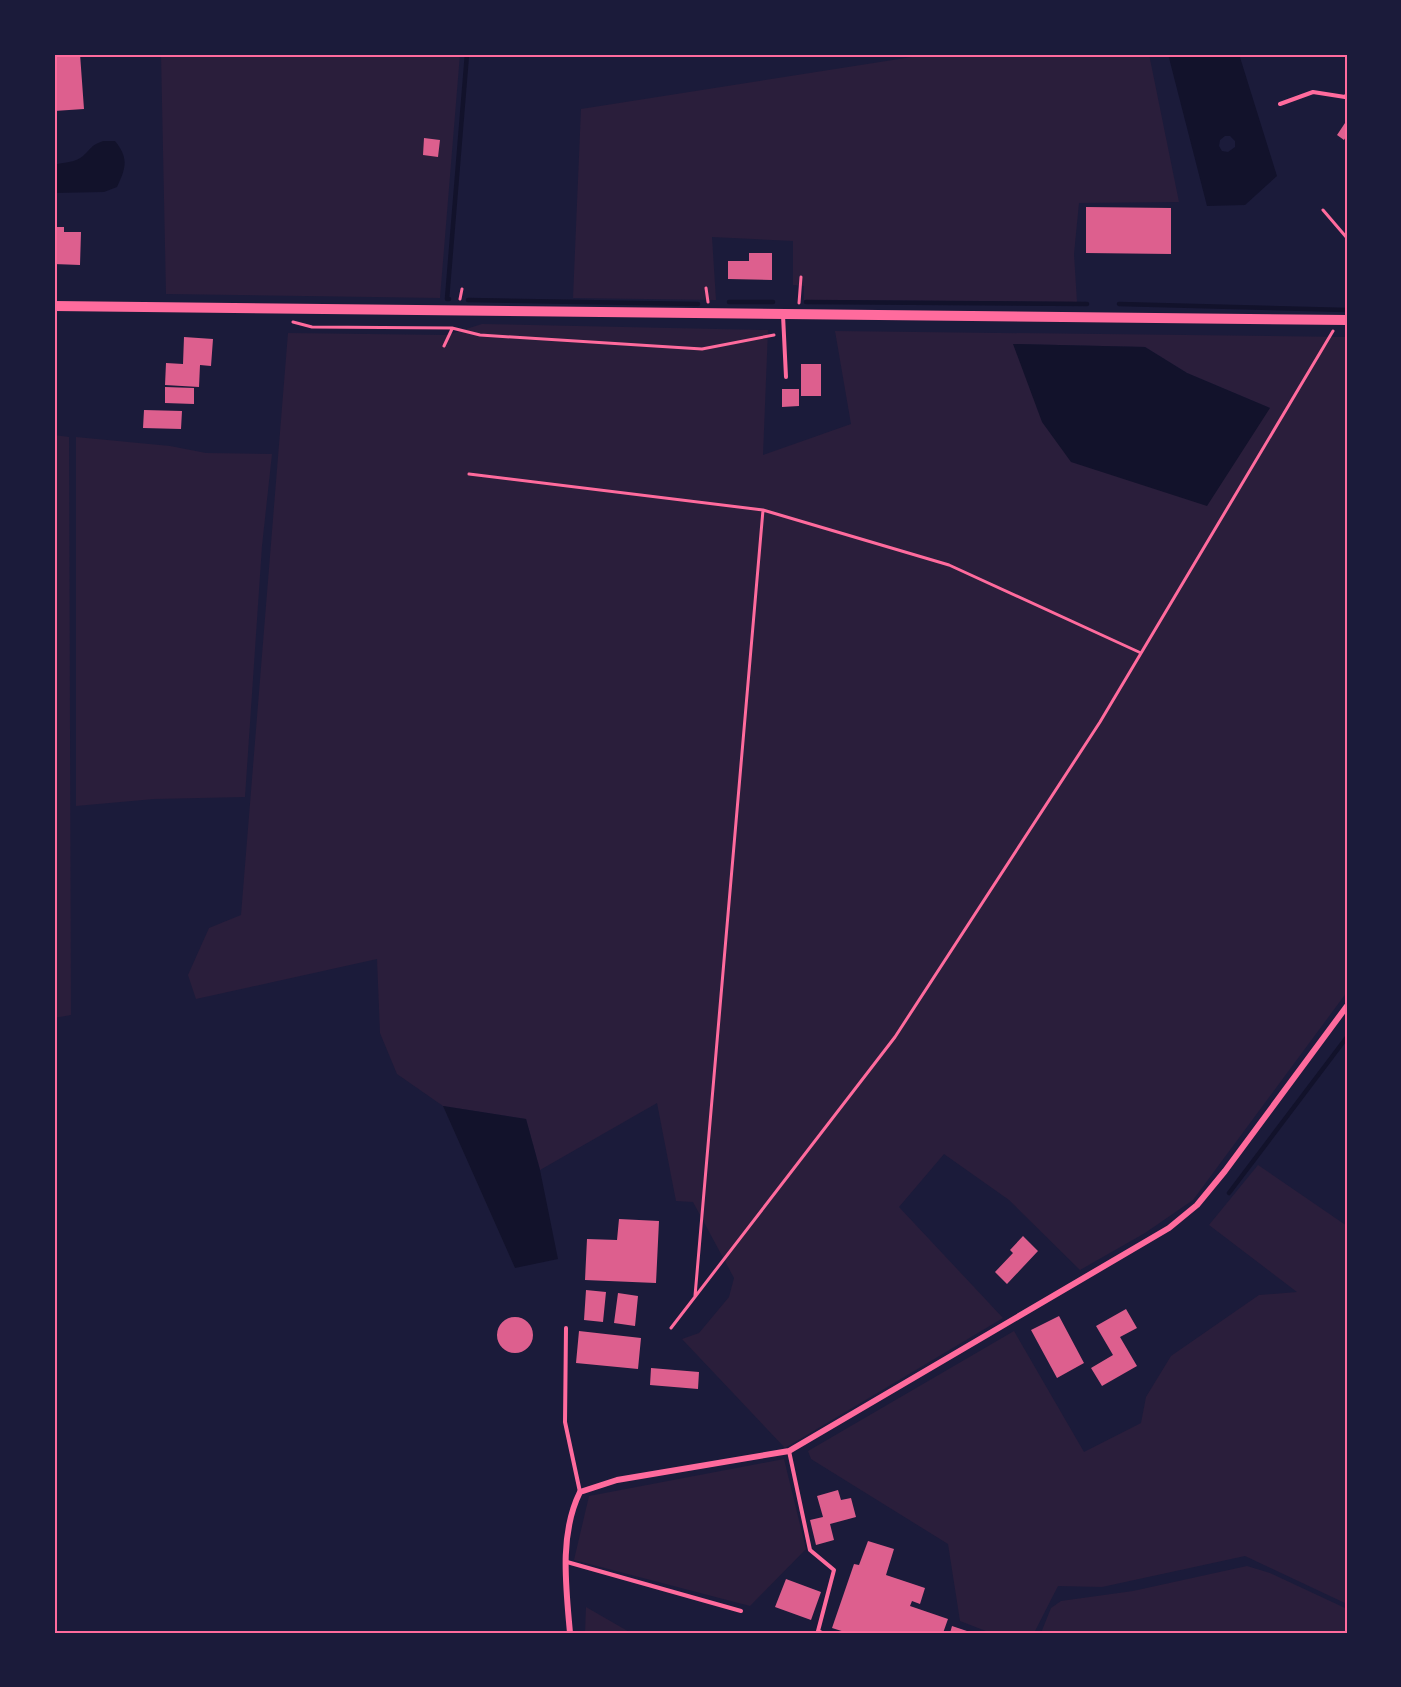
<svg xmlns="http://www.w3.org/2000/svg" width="1401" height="1687" viewBox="0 0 1401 1687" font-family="Karla,sans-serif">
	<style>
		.green { fill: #2a1e3b; fill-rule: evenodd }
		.water { fill: #12122b; fill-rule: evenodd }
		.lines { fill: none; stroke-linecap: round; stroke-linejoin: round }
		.stream { stroke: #12122b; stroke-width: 4.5 }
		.building { fill: #dd5f8e }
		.path { stroke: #ff6b9d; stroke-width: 3 }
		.service { stroke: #ff6b9d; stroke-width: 4 }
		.minor { stroke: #ff6b9d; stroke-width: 6 }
		.tertiary { stroke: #ff6b9d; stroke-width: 10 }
		.neatline { fill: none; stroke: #ff6b9d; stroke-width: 2 }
	</style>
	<rect width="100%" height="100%" fill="#1b1b3a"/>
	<path class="green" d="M161 54H460L440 298 166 294Z
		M931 54H1149L1179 202 1079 203 1074 254 1077 302 804 300V286L793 285V241L712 237 716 300 573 298 581 109Z
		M482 324 768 330 763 455 851 424 835 331 1347 337V992L1193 1200 1145 1233 1080 1270 1009 1200 944 1154 899 1207 1003 1318 785 1448 682 1339 699 1333 729 1297 734 1278 693 1202 676 1201 657 1103 540 1170 526 1119 443 1106 397 1074 380 1033 377 959 196 999 188 975 209 928 241 915 288 333 447 335ZM1013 344 1145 347 1187 373 1270 408Z
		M54 435 69 437 71 1015 54 1018Z
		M76 437 170 446 206 453 272 454 262 546 245 797 154 799 76 806Z
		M1258 1165 1347 1226V1604L1245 1556 1102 1587 1058 1586 1034 1633H991L960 1621 948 1544 811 1459 808 1451 1014 1331 1084 1452 1141 1423 1146 1397 1171 1356 1259 1295 1297 1292 1209 1225Z
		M784 1459 806 1549 750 1606 574 1560 589 1496Z
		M1247 1566 1270 1573 1345 1608 1347 1610V1633H1041L1051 1608 1061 1601 1133 1591Z
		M586 1607 631 1633H585Z"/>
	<path class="water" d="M1168 54H1239L1277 176 1245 205 1207 206ZM1225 136H1230L1235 141V147L1228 152 1222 151 1219 146 1220 140Z
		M103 141H115C129 158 126 168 117 187L104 192 54 193V165C63 162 75 163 83 156 92 148 90 146 103 141Z
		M1013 344 1145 347 1187 373 1270 408 1207 506 1071 462 1042 422Z
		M443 1106 526 1119 540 1170 558 1259 515 1268Z"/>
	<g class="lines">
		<path class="stream" d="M449 299H447L467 54
			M468 300 698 304
			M729 302H773
			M806 302 1087 304
			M1119 304 1347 310
			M1229 1193 1347 1037"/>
	</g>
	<path class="building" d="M54 54H80L84 109 54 111Z
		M1347 120V135L1344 140 1337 135Z
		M424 138 440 140 438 157 423 155Z
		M1086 207 1171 208V254L1086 253Z
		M54 227H64V232H81L80 265 54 264Z
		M749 253H772V280L728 279V261H749Z
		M184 337 213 339 211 366 200 365 199 387 165 385 166 363 183 364Z
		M801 364H821V396H801Z
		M165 387 194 388V404L165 403Z
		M782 389H799V406L782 407Z
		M144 410 182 411 181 429 143 428Z
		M619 1219 659 1221 656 1283 585 1280 587 1239 617 1240Z
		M1023 1236 1038 1251 1007 1284 995 1272 1013 1253 1010 1250Z
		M586 1290 606 1292 603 1322 584 1320Z
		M618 1293 638 1296 635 1326 614 1323Z
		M1126 1309 1137 1328 1120 1337 1137 1366 1102 1386 1091 1368 1113 1355 1096 1326Z
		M1059 1316 1084 1363 1057 1378 1031 1330Z
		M497 1335a18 18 0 1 1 36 0a18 18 0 1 1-36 0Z
		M579 1331 641 1338 638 1369 576 1363Z
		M651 1368 699 1372 698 1389 650 1385Z
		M838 1490 841 1500 851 1498 856 1517 830 1524 834 1540 816 1545 810 1520 823 1517 817 1496Z
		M868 1541 894 1549 886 1575 925 1588 920 1604 912 1601 910 1606 948 1619 943 1633H848L832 1628 854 1564 859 1565Z
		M786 1579 821 1592 811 1620 775 1607Z
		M952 1626 973 1633H950Z"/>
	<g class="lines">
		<path class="path" d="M1323 210 1347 238
			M706 288 708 302
			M460 299 462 289
			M799 303 801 277
			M293 322 312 327 452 328 480 335 702 349 774 335
			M444 346 452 329
			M469 474 763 510 949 565 1141 653
			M695 1296 763 510
			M671 1328 895 1037 1100 722 1333 331"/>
		<path class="service" d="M1280 104 1313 92 1345 97 1347 95
			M783 315 786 377
			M566 1328 565 1422 580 1492
			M789 1451 810 1550 834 1570 818 1631 822 1633
			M567 1562 741 1611"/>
		<path class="minor" d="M570 1633C566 1587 559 1534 580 1492L617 1480 789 1451 1169 1228 1197 1205 1225 1171 1347 1006"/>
		<path class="tertiary" d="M54 306 1347 320"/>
	</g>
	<rect width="1401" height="1687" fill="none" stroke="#1b1b3a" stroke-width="111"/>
	<rect x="56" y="56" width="1290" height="1576" class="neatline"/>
</svg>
